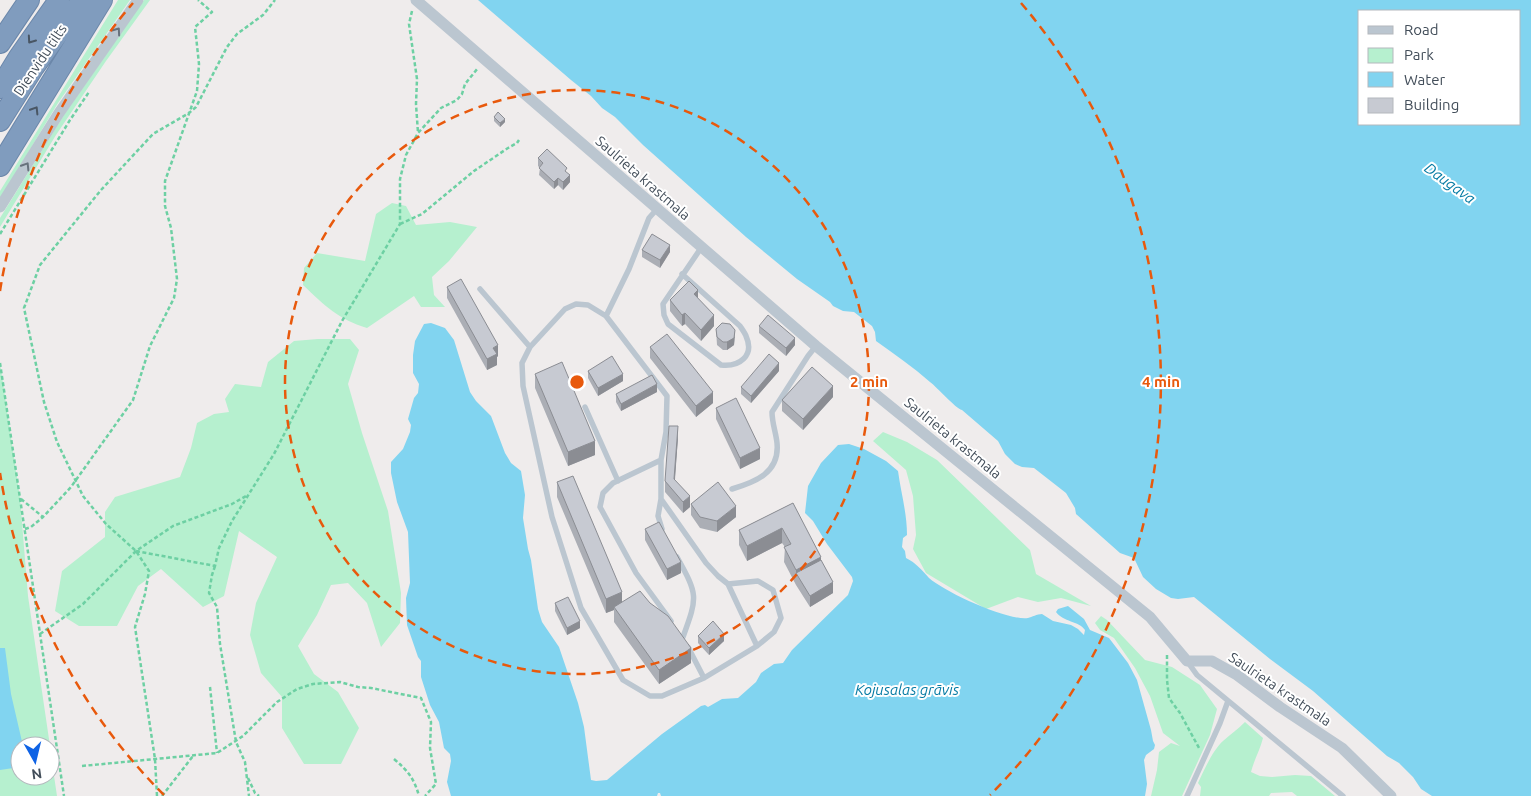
<svg xmlns="http://www.w3.org/2000/svg" width="1531" height="796" viewBox="0 0 1531 796" font-family="Ubuntu,sans-serif">
	<style>
		.green { fill: #b6f0cf }
		.water { fill: #81d4f0; fill-rule: evenodd }
		.lines { fill: none; stroke-linecap: round; stroke-linejoin: round }
		.highway-casing { stroke: #6b87aa; stroke-width: 22 }
		.path { stroke: #6dd0a3; stroke-width: 2.5; stroke-dasharray: 4 2.5; stroke-linecap: butt }
		.lane { stroke: #bbc6d0; stroke-width: 5.5 }
		.street { stroke: #bbc6d0; stroke-width: 11 }
		.highway { stroke: #809cbe; stroke-width: 20 }
		.wall { fill: #abaeb5 }
		.shaded-wall { fill: #8b8d93 }
		.building { fill: #c7cad2; stroke: #8b8d93 }
		.oneway { stroke: #67727d }
		.oneway2 { stroke: #495664 }
		.ring { fill: none; stroke: #e8590c; stroke-width: 2.5; stroke-dasharray: 9 6 }
		.labels { text-anchor: middle; dominant-baseline: central; stroke-width: 4; stroke-linejoin: round; paint-order: stroke }
		.street-label { font-size: 14px; fill: #434e5a; stroke: #fff }
		.water-label { font-size: 15px; font-style: italic; fill: #067ba4; stroke: #fff }
		.centre { fill: #e8590c; stroke: #fff; stroke-width: 2.5 }
		.ring-label { font-size: 15px; text-anchor: middle; font-weight: bold; fill: #e8590c; stroke: #fff; stroke-width: 4; stroke-linejoin: round; paint-order: stroke }
	</style>
	<rect width="100%" height="100%" fill="#efecec"/>
	<path class="green" d="M118 0H130L58 103 0 199V191Z
		M144 0H150L106 61 56 135 0 227V218L64 115Z
		M392 203 406 206 416 225 450 222 477 227 449 261 432 277 434 295 445 307H421L414 296 367 328C338 319 325 306 303 285L304 268 317 253 365 261 376 214Z
		M318 339H350L359 350 348 384 362 433 388 511 401 593 400 623 381 647 367 603 348 583 331 585 317 615 298 646 314 674 338 692 359 728 341 764H304L282 728V697L261 673 250 635 256 603 277 557 239 531 224 596 203 607 161 569 138 586 117 626H79L55 611 62 571 105 537V512L115 497 180 477 191 448 197 423 214 414 229 412 225 399 235 384 261 387 268 362 294 341Z
		M0 363 20 498 28 596 50 746H20V776H50V749L57 796H0Z
		M883 432 907 442 937 460 1030 550 1036 574 1091 606 1061 598 1038 602 1018 597 986 609 926 573 913 549 916 535 913 496 906 470 873 441Z
		M1101 616 1107 620 1145 660 1172 667 1200 685 1217 709 1210 735 1182 796H1151L1157 770 1159 752 1171 743 1180 746 1163 733 1150 696 1135 668 1114 638 1100 630 1095 623Z
		M1245 722 1263 738C1260 750 1254 760 1251 772L1260 776 1272 777 1295 775 1311 776 1335 796H1297L1292 792 1271 793 1269 796H1200L1201 787 1198 783C1204 770 1213 750 1223 741 1231 734 1238 729 1245 722Z"/>
	<path class="water" d="M478 0H1531V796H1432L1421 789 1413 777 1399 763 1387 756 1313 691 1270 659 1194 597 1178 599 1171 598 1156 589 1143 577 1134 558 1120 553 1076 514 1075 508 1066 493 1034 468 1022 467 1015 464 1005 454 998 441 962 410C955 408 938 388 930 382 913 367 894 354 876 341L875 332 872 326 854 312 843 311 833 306 830 302 797 279 746 237 643 145 615 117 602 108 591 96 571 80ZM1360 11H1520V124H1360Z
		M431 323 445 328 454 340 470 392 476 401 491 416 505 453 511 463 521 471 525 495 523 518 528 549 531 560 538 609 542 622 559 647 578 703 584 727 591 780 596 781 607 780 662 734 701 706 705 705 708 707 722 699 738 698 756 682 761 673 774 664 783 663 792 650 848 595 853 581 852 577 827 544 813 521 805 513 808 486 821 463 838 445 849 444 864 449 886 461 898 471C901 493 907 513 907 535L903 538 902 547 905 551 906 558C916 563 922 570 929 578 945 592 1007 621 1028 618 1032 617 1037 614 1042 614L1053 621 1071 625 1078 629 1084 635 1085 630C1079 621 1063 622 1056 612L1058 609 1068 606 1084 619 1090 630 1109 638 1128 663 1137 680 1151 730 1153 741 1155 745 1154 749 1146 755 1144 760 1147 784 1145 796H661L660 793H658L657 796H451L447 782 451 761 450 754 444 748 439 722 430 705 421 677V661L418 657 407 625 406 598 410 583 408 532 397 502 391 473V462L403 449 410 432 411 425 408 419 414 398 418 393 419 384 413 373V355L415 341 424 324Z
		M0 648H5L11 694 23 746H20V767L0 770Z"/>
	<g class="lines">
		<g class="highway-casing">
			<path id="highway" d="M0 43 29 0
				M0 88 19 57 59 0
				M0 121 34 67 82 0
				M0 166 102 0"/>
		</g>
		<path class="path" d="M412 11 409 24 417 79 416 104 418 133
			M400 224 422 214 474 171 508 148 517 143 519 140
			M0 234 70 120 89 92
			M0 363 64 796
			M21 499 43 517
			M25 529 31 527 43 517 71 487 133 400 150 346 174 298 177 279 171 228 165 206V181L197 91 199 64 195 27 212 12 198 0
			M136 551 215 566 219 548 232 521 274 454 342 321 400 224V179L406 155 418 133 441 108 457 100 462 94 465 84 478 68
			M215 566 212 575 209 593 217 607 220 644 236 742 245 762 249 796
			M40 634 83 604 136 551 173 526 232 504 246 496
			M1167 655V680L1169 698 1180 713 1199 748
			M210 687 217 753
			M394 759C408 771 414 778 419 796
			M82 766 217 753 243 736 277 702 297 689 313 684 340 682 358 687 371 688 421 698 431 722 430 748 436 784 425 796
			M248 778 255 793 259 796
			M157 796 155 759 135 627 145 594 149 571 136 551 106 524 83 496 57 442 44 402 24 308 40 265 101 190 153 134 189 113 196 107 227 47 237 34 263 15 275 0
			M162 796 193 756"/>
		<path class="lane" d="M682 274 740 326C742 329 745 333 746 336 755 356 739 367 721 365L668 324 664 315 663 304 701 248
			M480 289 530 347
			M606 316 588 305 576 304 565 309 530 347 522 363 523 386 552 517 581 608 623 680 650 696H662L704 678 757 646 774 632 781 618 773 590 758 581 728 584 718 576 706 563 661 499V460L666 432 667 396 606 316 629 269 649 218 657 209
			M585 407 618 481
			M661 460 613 483 603 493 600 507 636 573 671 621
			M732 489C755 482 780 473 777 443 776 433 772 423 772 412L808 356 816 346
			M661 499 658 516 662 529
			M677 557C698 595 698 596 683 637
			M728 584 757 646
			M688 647 704 678
			M1187 661 1197 675 1343 796
			M1187 796 1220 723 1228 701"/>
		<path class="street" d="M416 0 816 346 1150 617 1187 661H1212L1237 675 1280 707 1342 748 1391 796
			M0 207 59 113 138 0"/>
		<use href="#highway" class="highway"/>
	</g>
	<path class="wall" d="M494 117 505 122 500 127 494 121Z
		M538 158 567 173 570 182 563 190 558 185 554 189 539 175 540 168 538 166Z
		M642 250 670 252 660 268 642 257Z
		M447 287 498 356 497 357V365L487 370 447 298Z
		M698 299 714 326 701 341 685 324 682 326 670 311V300Z
		M759 326 795 345 786 356 759 333Z
		M716 329 735 337 734 345 727 350H723L717 345Z
		M650 347 713 403 696 417 650 358Z
		M588 371 623 381 598 396 588 378Z
		M779 371 751 403 741 394V387Z
		M535 374 595 455 568 466 535 388Z
		M657 392 621 411 616 402V394Z
		M833 397 803 430 782 411V400Z
		M716 408 760 459 740 469 716 419Z
		M678 437 675 480 690 507 683 513 665 492V481Z
		M557 482 622 602 691 663 659 684 614 622V610L606 613 557 497Z
		M793 503 821 560 833 593 810 607 796 585 784 562 785 547 782 543 747 561 739 545V530Z
		M691 504 736 517 717 532 700 528 691 515Z
		M645 529 681 573 667 580 645 540Z
		M555 603 580 628 567 635 555 611Z
		M698 636 724 641 709 655 698 643Z"/>
	<path class="shaded-wall" d="M505 119V122L500 127V123Z
		M570 175V182L563 190V182Z
		M558 178V185L554 189V182Z
		M670 245V252L660 268V260Z
		M698 290V301L694 294Z
		M685 313V324L682 326V315Z
		M714 315V326L701 341V330Z
		M735 330 734 345 727 350V342Z
		M795 338V345L786 356V348Z
		M498 345V356L497 357V365L487 370V359L493 348Z
		M779 363V371L751 403V396Z
		M623 374V381L598 396V388Z
		M657 384V392L621 411V404Z
		M833 386V397L803 430V419Z
		M713 392V403L696 417V406Z
		M678 426V437L674 490V479Z
		M595 441V455L568 466V452Z
		M760 448V459L740 469V458Z
		M690 496V507L683 513V502Z
		M736 506V517L717 532V521Z
		M782 528V543L747 561V546Z
		M821 557V572L796 573V570Z
		M681 562V573L667 580V569Z
		M833 582V593L810 607V596Z
		M622 592V607H614V610L606 613V599Z
		M580 621V628L567 635V628Z
		M724 634V641L709 655V648Z
		M691 648V663L659 684V670Z"/>
	<path class="building" d="M498 112 505 119 500 123 494 117Z
		M547 149 567 168 565 171 570 175 563 182 558 178 554 182 539 168 543 163 538 158Z
		M652 234 670 245 660 260 642 250Z
		M461 279 498 345 493 348 497 354 487 359 447 287Z
		M689 281 698 290 694 294 714 315 701 330 685 313 682 315 670 300Z
		M768 315 795 338 786 348 759 326Z
		M722 323 730 324 735 330 734 338 727 342H723L717 337 716 329Z
		M667 334 713 392 696 406 650 347Z
		M769 354 779 363 751 396 741 387Z
		M612 356 623 374 598 388 588 371Z
		M562 362 595 441 568 452 535 374Z
		M812 367 833 386 803 419 782 400Z
		M652 375 657 384 621 404 616 394Z
		M736 398 760 448 740 458 716 408Z
		M669 426H678L674 479 690 496 683 502 665 481Z
		M573 476 622 592 606 599 557 482Z
		M718 482 736 506 717 521 700 517 691 504Z
		M793 503 821 557 796 570 784 547 791 544 782 528 747 546 739 530Z
		M659 522 681 562 667 569 645 529Z
		M821 560 833 582 810 596 796 573Z
		M640 591 650 603 668 616 691 648 659 670 614 607Z
		M568 597 580 621 567 628 555 603Z
		M713 621 724 634 709 648 698 636Z"/>
	<defs><path id="oneway-chevron" d="M-2-3.5L2.5 0L-2 3.5" fill="none" stroke-width="1.6" stroke-linecap="round" stroke-linejoin="round" transform="scale(1.25)"/></defs>
	<g class="oneway">
		<use href="#oneway-chevron" transform="translate(117 31) rotate(-55)"/>
		<use href="#oneway-chevron" transform="translate(26 166) rotate(-58)"/>
	</g>
	<g class="oneway2">
		<use href="#oneway-chevron" transform="translate(31 40) rotate(125)"/>
		<use href="#oneway-chevron" transform="translate(35 110) rotate(-58)"/>
	</g>
	<g class="ring">
		<circle cx="577" cy="382" r="292"/>
		<path d="M164 795A584 584 0 0 1 0 473M0 291A584 584 0 0 1 133 3M1021 3A584 584 0 0 1 990 795"/>
	</g>
	<g class="labels">
		<g class="street-label">
			<text transform="translate(40 60) rotate(-56)">Dienvidu tilts</text>
			<text transform="translate(643 178) rotate(41)">Saulrieta krastmala</text>
			<text transform="translate(953 438) rotate(39)">Saulrieta krastmala</text>
			<text transform="translate(1280 689) rotate(34)">Saulrieta krastmala</text>
		</g>
		<g class="water-label">
			<text transform="translate(1450 183) rotate(36)">Daugava</text>
			<text x="907" y="689">Kojusalas grāvis</text>
		</g>
	</g>
	<circle cx="577" cy="382" r="8" class="centre"/>
	<g class="ring-label">
		<text x="869" y="387">2 min</text>
		<text x="1161" y="387">4 min</text>
	</g>
	<rect x="1358" y="10" width="162" height="115" fill="#ffffff" stroke="#b4b8bd"/>
	<rect x="1368" y="26" width="25" height="8" fill="#bbc6d0" stroke="#b4b8bd"/>
	<text x="1404" y="35" font-size="15" fill="#434e5a">Road</text>
	<rect x="1368" y="48" width="25" height="15" fill="#b6f0cf" stroke="#b4b8bd"/>
	<text x="1404" y="60" font-size="15" fill="#434e5a">Park</text>
	<rect x="1368" y="72" width="25" height="15" fill="#81d4f0" stroke="#b4b8bd"/>
	<text x="1404" y="85" font-size="15" fill="#434e5a">Water</text>
	<rect x="1368" y="98" width="25" height="15" fill="#c7cad2" stroke="#b4b8bd"/>
	<text x="1404" y="110" font-size="15" fill="#434e5a">Building</text>
	<g transform="translate(35 761) rotate(172)"><circle r="24" fill="#ffffff" stroke="#b4b8bd"/>
	<path d="M0-4L9 19L0 12L-9 19Z" fill="#0f63e5"/>
	<text y="-8" font-size="14" font-weight="bold" text-anchor="middle" fill="#434e5a">N</text>
	</g>
</svg>
